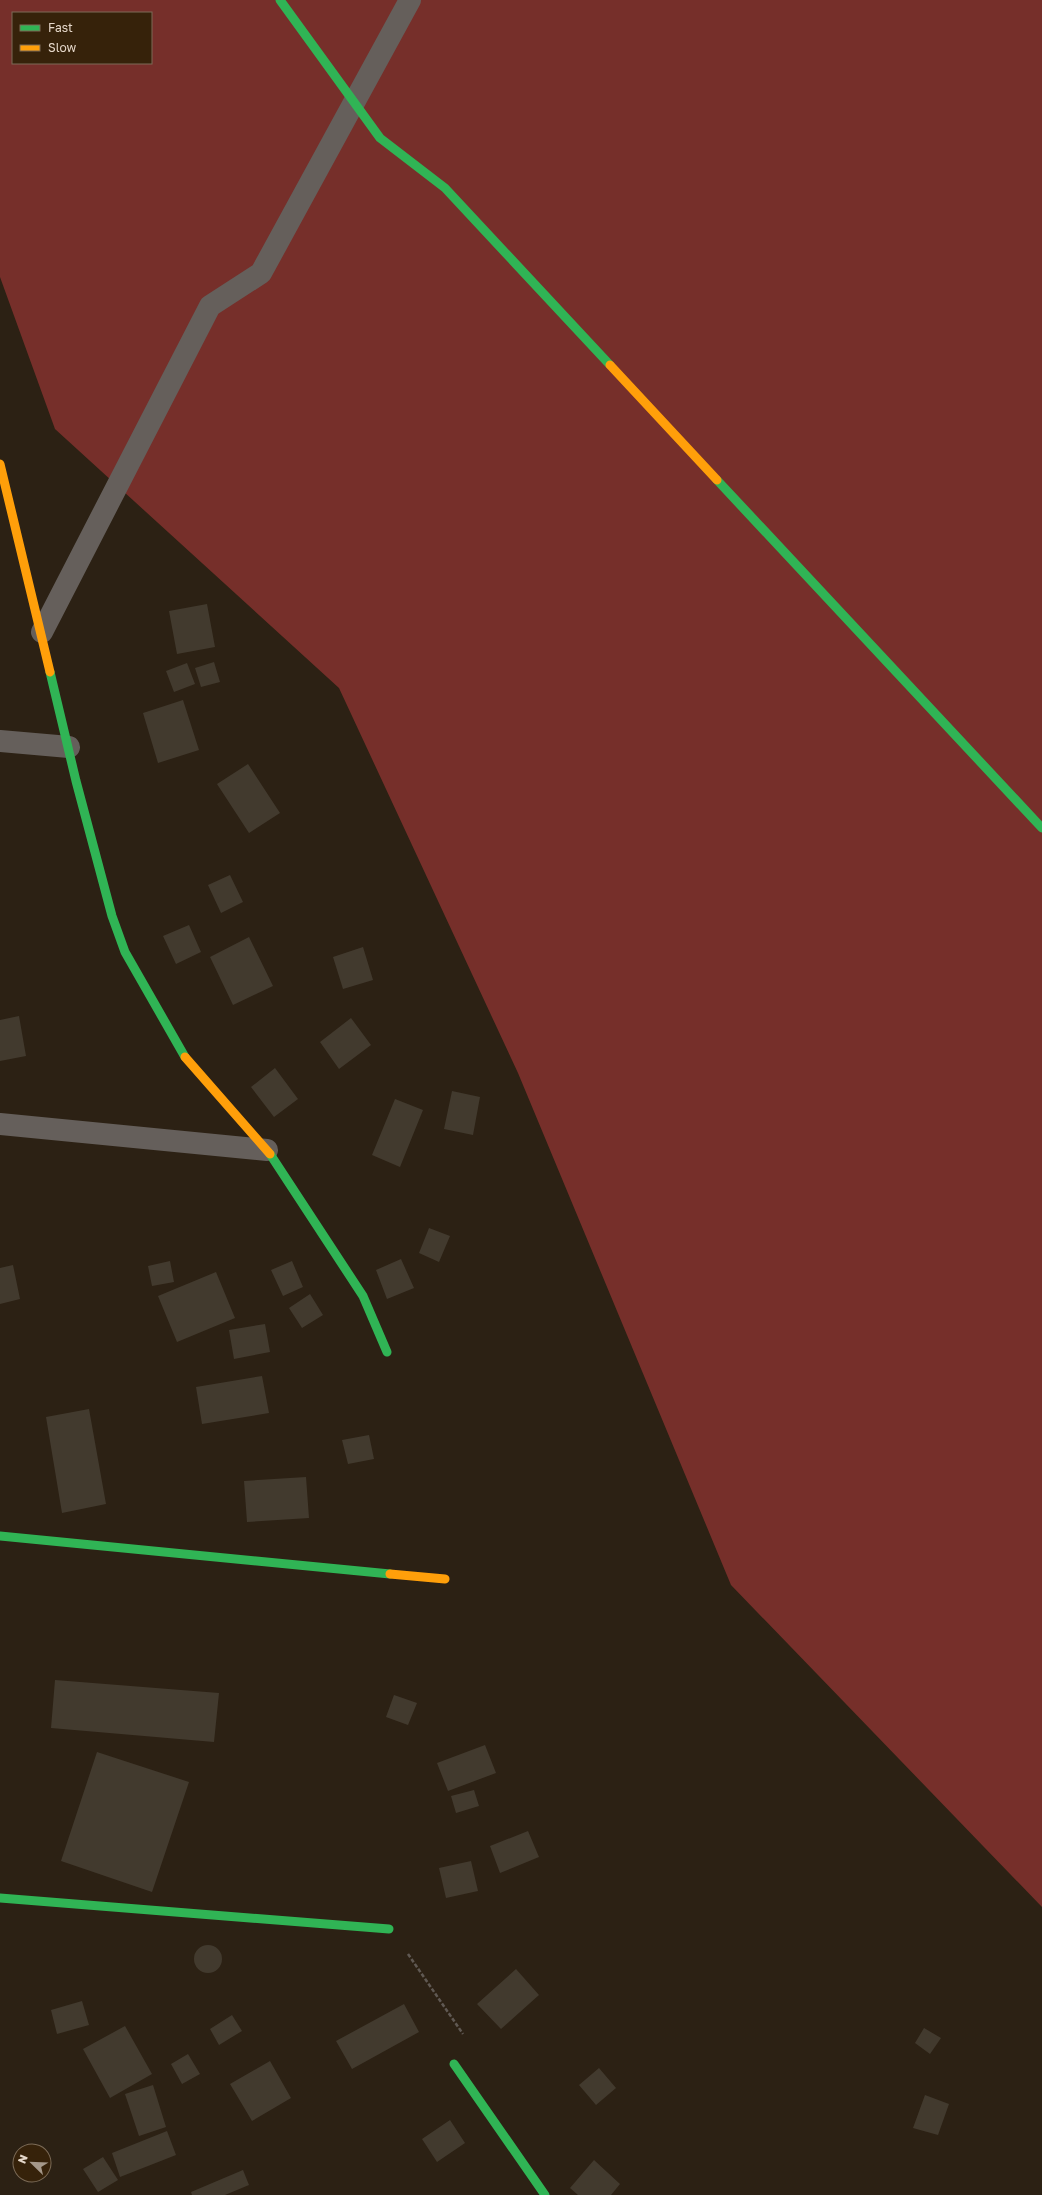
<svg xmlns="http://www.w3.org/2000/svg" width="1042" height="2195" viewBox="0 0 1042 2195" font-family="'Golos Text',sans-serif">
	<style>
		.green { fill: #762f2a; fill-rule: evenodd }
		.building { fill: #423a2e }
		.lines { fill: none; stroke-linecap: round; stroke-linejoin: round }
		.path { stroke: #605953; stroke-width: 2.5; stroke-dasharray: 4 2; stroke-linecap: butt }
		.street { stroke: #655f5b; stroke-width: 22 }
		.fast { stroke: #30b455; stroke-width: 9 }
		.slow { stroke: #ff9f0a; stroke-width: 9 }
	</style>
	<rect width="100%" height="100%" fill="#2c2114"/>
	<path class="green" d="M0 0H1042V1907L731 1585 518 1073 339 688 55 429 0 277ZM13 13H151V63H13Z"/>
	<path class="building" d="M207 604 215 647 177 654 169 611Z
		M214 662 220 682 201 687 195 668Z
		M187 663 195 684 174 692 166 671Z
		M183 700 199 750 158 763 143 713Z
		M248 764 280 813 249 833 217 784Z
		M230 875 243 902 221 913 208 885Z
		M189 925 201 952 176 964 163 936Z
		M249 937 273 986 233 1005 210 957Z
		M363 947 373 980 343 989 333 957Z
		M19 1016 26 1056 0 1061V1020Z
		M351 1018 371 1045 339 1069 320 1042Z
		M275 1068 298 1099 274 1117 251 1087Z
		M452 1091 480 1097 473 1135 444 1129Z
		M395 1099 423 1110 400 1167 372 1155Z
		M429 1228 450 1236 439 1262 419 1253Z
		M401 1259 414 1288 387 1299 376 1270Z
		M170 1261 174 1282 152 1286 148 1266Z
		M292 1261 303 1287 283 1296 271 1270Z
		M13 1265 20 1299 0 1304V1268Z
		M216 1272 235 1318 177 1342 158 1296Z
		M310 1294 323 1315 302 1328 289 1308Z
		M265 1324 270 1352 234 1359 229 1330Z
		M262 1376 269 1413 202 1424 196 1387Z
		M89 1409 106 1504 62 1513 46 1417Z
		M369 1435 374 1459 348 1464 342 1440Z
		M306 1477 309 1518 247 1522 244 1481Z
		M55 1680 219 1693 214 1742 51 1728Z
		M394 1695 417 1703 408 1725 386 1717Z
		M485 1745 496 1773 448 1791 437 1763Z
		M97 1752 189 1782 152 1892 61 1861Z
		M474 1790 479 1806 456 1813 451 1796Z
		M528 1831 539 1857 500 1873 490 1846Z
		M471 1861 478 1891 446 1898 439 1868Z
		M194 1959a14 14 0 1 1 28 0a14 14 0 1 1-28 0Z
		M516 1969 539 1995 501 2029 477 2004Z
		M82 2001 89 2025 57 2034 51 2010Z
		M404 2004 419 2032 352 2069 336 2041Z
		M232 2015 242 2031 219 2045 210 2029Z
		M125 2026 152 2074 110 2098 83 2049Z
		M924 2028 941 2038 930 2054 915 2043Z
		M188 2054 200 2074 182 2084 171 2064Z
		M270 2061 291 2098 252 2121 230 2084Z
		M599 2068 616 2088 596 2105 579 2085Z
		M153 2085 166 2127 139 2136 125 2094Z
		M925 2095 949 2104 938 2135 913 2128Z
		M450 2120 465 2143 437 2162 422 2139Z
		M167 2131 176 2155 120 2177 112 2153Z
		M103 2157 118 2180 98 2192 83 2169Z
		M594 2160 620 2184 611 2195H578L570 2188Z
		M243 2170 249 2185 225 2195H192L191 2192Z"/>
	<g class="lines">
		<path class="path" d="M408 1954 463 2034"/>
		<path class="street" d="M42 632 210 306 261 273 410 0
			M0 741 69 747
			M0 1124 267 1150"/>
		<path class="fast" d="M280 0 380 138 445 188 610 365
			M717 480 1042 828
			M50 672 76 781 112 916 125 952 185 1057
			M270 1154 363 1296 387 1352
			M0 1536 390 1574
			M0 1898 389 1929
			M454 2064 545 2195"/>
		<path class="slow" d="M610 365 717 480
			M0 464 50 672
			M185 1057 270 1154
			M390 1574 445 1579"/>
	</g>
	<rect x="12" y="12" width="140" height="52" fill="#36220a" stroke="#7c6b57"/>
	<rect x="20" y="25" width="20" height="6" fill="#30b455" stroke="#7c6b57"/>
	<text x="48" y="32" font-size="12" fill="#e6d8ca">Fast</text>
	<rect x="20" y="45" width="20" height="6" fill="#ff9f0a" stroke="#7c6b57"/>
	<text x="48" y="52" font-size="12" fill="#e6d8ca">Slow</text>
	<g transform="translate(32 2163) rotate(293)"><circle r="19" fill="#36220a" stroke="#7c6b57"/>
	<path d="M0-3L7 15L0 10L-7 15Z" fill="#a5988a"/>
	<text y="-6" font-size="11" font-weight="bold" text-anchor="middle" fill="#e6d8ca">N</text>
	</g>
</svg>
